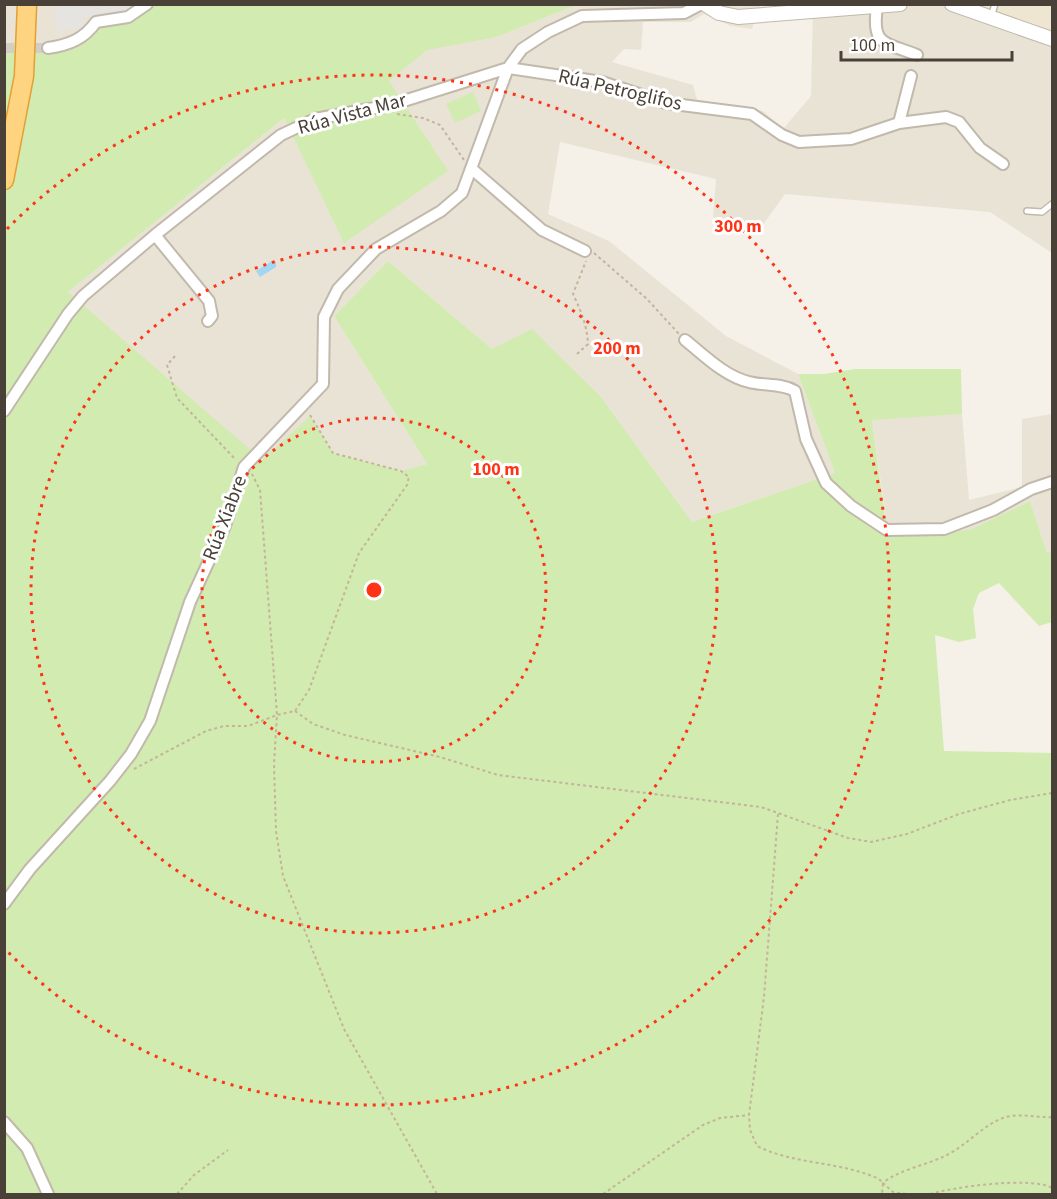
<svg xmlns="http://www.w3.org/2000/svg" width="1057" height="1199" viewBox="0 0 1057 1199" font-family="'Source Sans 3',sans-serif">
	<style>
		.residential { fill: #e9e3d6 }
		.education { fill: #efe6d2 }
		.green { fill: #d2ebb0 }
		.parking { fill: #e6e4e0 }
		.water { fill: #a3d5f4 }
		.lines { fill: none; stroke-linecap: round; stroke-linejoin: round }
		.minor-tunnel { stroke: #d3cec5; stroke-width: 10; stroke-dasharray: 10 5; stroke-linecap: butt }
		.service-casing { stroke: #c1b9ab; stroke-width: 8 }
		.minor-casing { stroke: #c1b9ab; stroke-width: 14 }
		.tertiary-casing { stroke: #c1b9ab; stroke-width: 16 }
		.trunk-casing { stroke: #e59f33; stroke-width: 21 }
		.path { stroke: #c4b49b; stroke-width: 2; stroke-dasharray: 3 3; stroke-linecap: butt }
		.service { stroke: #fff; stroke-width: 5 }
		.minor { stroke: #fff; stroke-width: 10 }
		.tertiary { stroke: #fff; stroke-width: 14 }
		.trunk { stroke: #ffd481; stroke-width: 18 }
		.ring { fill: none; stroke: #ff3316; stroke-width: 3; stroke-dasharray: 3 6 }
		.labels { text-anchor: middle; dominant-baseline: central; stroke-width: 6; stroke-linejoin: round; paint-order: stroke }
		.street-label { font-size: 20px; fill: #494137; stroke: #fff }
		.centre { fill: #ff3316; stroke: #fff; stroke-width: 3 }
		.ring-label { font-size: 18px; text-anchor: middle; font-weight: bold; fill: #ff3316; stroke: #fff; stroke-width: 6; stroke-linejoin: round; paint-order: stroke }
	</style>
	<rect width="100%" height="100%" fill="#f5f1e9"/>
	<path class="residential" d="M5 5H147L69 45 5 48Z
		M576 5H760L752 29 731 26 704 14 691 22H643L641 50 624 49 612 62 693 85 697 100 763 111 783 129 811 96 813 5H1052V253L990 212 785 194 757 233 713 217 716 179 560 142 548 214 609 241 726 336 798 374 835 473 692 522 601 397 492 349 388 261 334 316 427 464 401 471 333 453 310 417 249 476 59 299 284 118 344 242 389 81 427 49 497 37Z
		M962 414 969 500 1022 487V419L1052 414V550L1047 553 1030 501 973 529 932 535 888 534 872 419Z"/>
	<path class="education" d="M952 5H1052V39Z"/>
	<path class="green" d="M147 5H576L497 37 427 50 389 81 448 171 344 243 284 118 68 292 262 460 310 416 333 453 401 471 427 464 334 316 388 261 492 349 532 329 601 397 692 522 835 473 798 374H824L855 369H961L962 414 872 420 885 517 893 534 932 535 972 529 1030 501 1047 553 1052 550V622L1039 626 999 583 979 593 973 609 976 638 959 642 935 635 944 751 1052 753V1194H5L4 45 27 41V49L69 45 96 22 128 17Z
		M473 92 481 111 455 123 446 104Z"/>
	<path class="parking" d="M55 5H79L99 9 105 5H137L119 13 83 17V28L57 31Z"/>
	<path class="water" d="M272 261 276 262V267L260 277 256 271Z"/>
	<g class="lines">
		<path class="minor-tunnel" d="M4 48H48"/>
		<g class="service-casing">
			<path id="service" d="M991 17 995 4
				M1027 211 1042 212 1052 204"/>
		</g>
		<g class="minor-casing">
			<path id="minor" d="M877 7C871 47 886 42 917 55
				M48 48C69 45 84 39 96 22L128 17 147 4
				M899 123 911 76
				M472 169 542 230 585 251
				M155 235 209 301 212 316 208 321
				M685 340C704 355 724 376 749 382 764 386 781 383 795 391L806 439 826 483 851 506 887 530 944 529 993 510 1031 489 1052 482
				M4 411 68 314 83 296 155 235 281 135 315 119 391 105 508 68 602 82 666 103 752 114 782 135 799 142 851 139 899 123 946 117 959 122 980 148 1003 164
				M4 904 30 869 110 781 131 754 150 721 190 602 225 526 244 467 323 384 324 317 338 289 376 249 441 211 462 193 508 68 522 49 548 32 582 16 684 13 701 4
				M4 1122 27 1148 48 1194"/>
		</g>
		<g class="tertiary-casing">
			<path id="tertiary" d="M705 4 719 13 738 17 900 4
				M952 4 1052 39"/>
		</g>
		<g class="trunk-casing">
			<path id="trunk" d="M4 180 24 76 27 4"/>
		</g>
		<path class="path" d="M397 114 423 118 440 125 464 160
			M594 253 647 299 679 334
			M577 354 588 344C587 325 581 311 573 294L586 261
			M175 356 167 365 177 398 236 460
			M310 415 333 453 401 471 409 477 407 485 359 553 309 690 295 711 277 715 274 764 276 831 283 876 344 1029 437 1194
			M295 711 313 724 345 735 440 757 498 775 761 807 848 838 871 842 907 834 959 814 1010 800 1052 793
			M134 769 206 731 224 726H248L277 715 260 490 252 474
			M778 814 764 997 749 1115 750 1130 757 1146C795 1165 840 1161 879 1179L883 1183 882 1194
			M177 1194 194 1175 228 1150
			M603 1194 703 1125 720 1118 749 1115
			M906 1194 893 1192 883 1183C898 1170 927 1165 947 1155 967 1145 985 1123 1006 1117 1021 1113 1037 1118 1052 1117
			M930 1194C954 1187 1031 1176 1052 1188"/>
		<use href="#service" class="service"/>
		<use href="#minor" class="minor"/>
		<use href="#tertiary" class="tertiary"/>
		<use href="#trunk" class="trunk"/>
	</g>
	<g class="ring">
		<circle cx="374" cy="590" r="172"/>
		<circle cx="374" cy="590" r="343"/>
		<path d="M7 229A515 515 0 1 1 7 951"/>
	</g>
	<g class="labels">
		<g class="street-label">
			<text transform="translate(620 90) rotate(13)">Rúa Petroglifos</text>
			<text transform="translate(352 114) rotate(-15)">Rúa Vista Mar</text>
			<text transform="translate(225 518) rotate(-69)">Rúa Xiabre</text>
		</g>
	</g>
	<circle cx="374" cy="590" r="9" class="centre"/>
	<g class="ring-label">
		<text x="738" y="232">300 m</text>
		<text x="617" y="354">200 m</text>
		<text x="496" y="475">100 m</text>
	</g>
	<rect width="1057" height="1199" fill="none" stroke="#494137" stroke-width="12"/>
	<path d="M841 51v9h171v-9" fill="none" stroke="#494137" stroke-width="3"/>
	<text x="850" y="51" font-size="18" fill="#494137" stroke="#ffffff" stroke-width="4.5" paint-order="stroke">100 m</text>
</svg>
